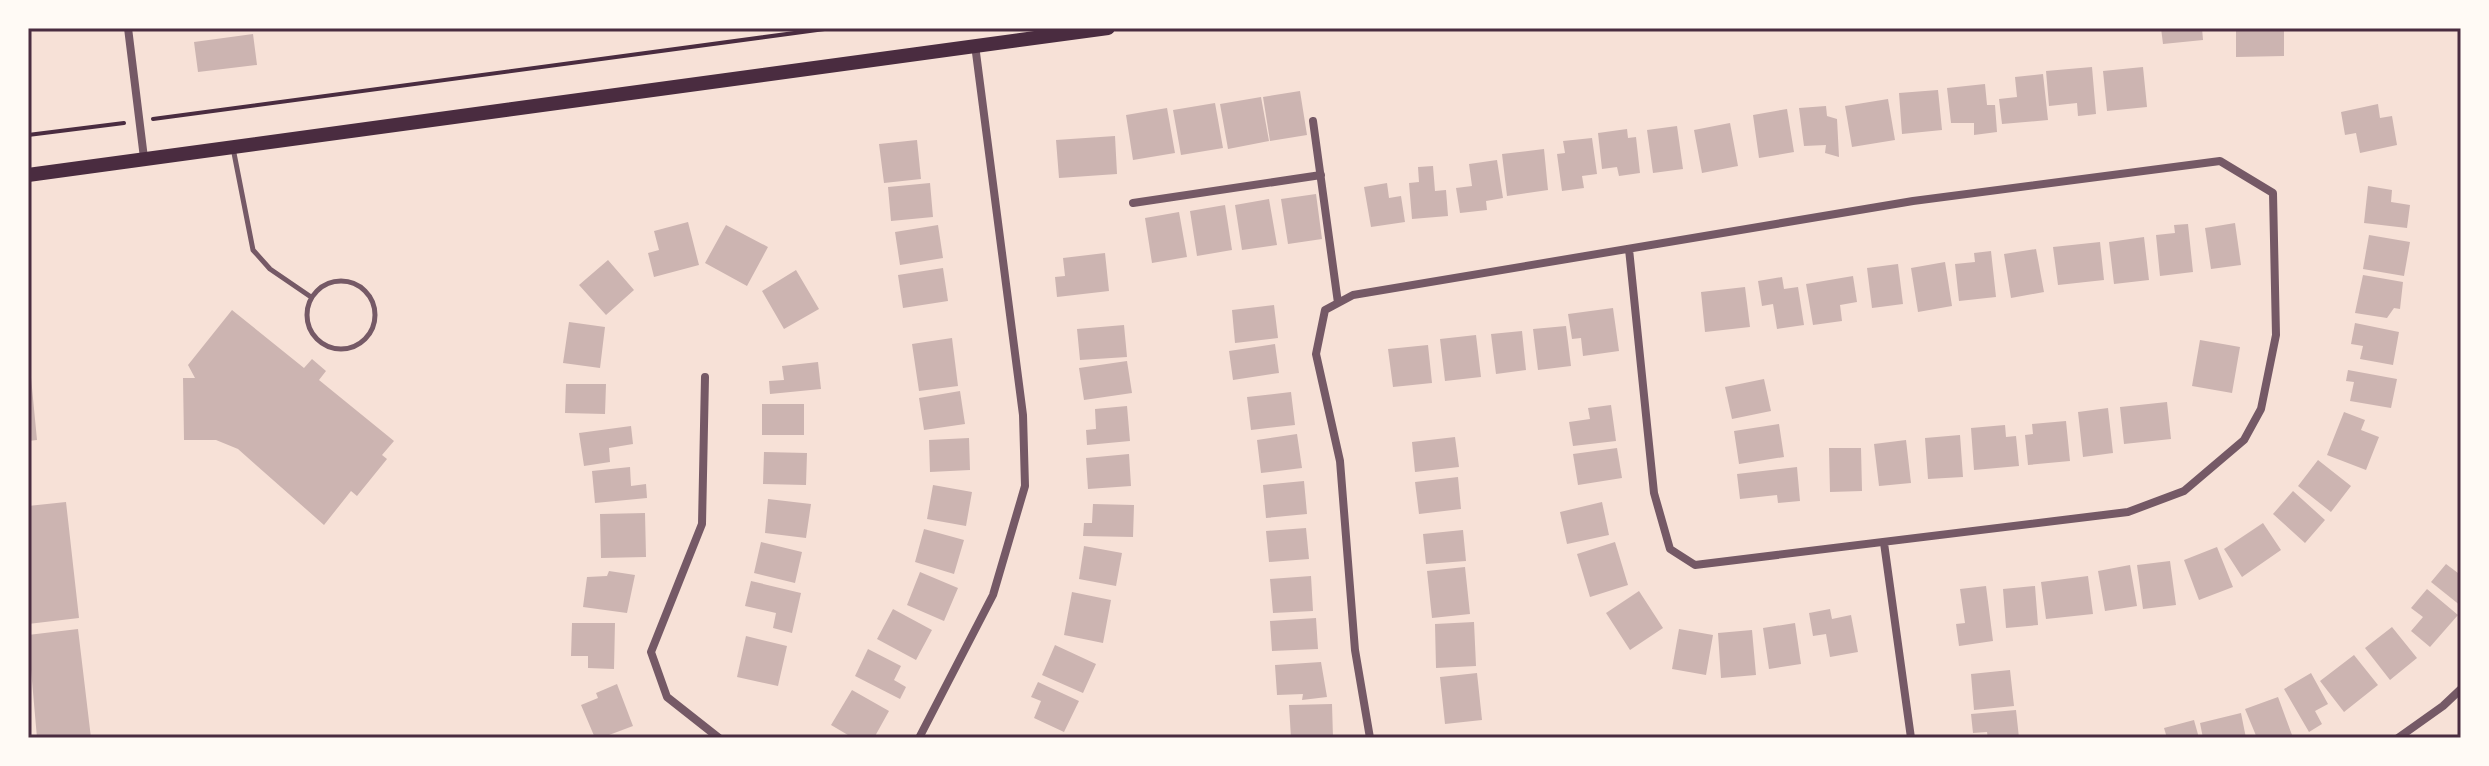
<svg xmlns="http://www.w3.org/2000/svg" width="2489" height="766" viewBox="0 0 2489 766" font-family="Cabin,sans-serif">
	<style>
		.building { fill: #ccb4b1 }
		.lines { fill: none; stroke-linecap: round; stroke-linejoin: round }
		.path { stroke: #4a2c40; stroke-width: 4 }
		.service { stroke: #755966; stroke-width: 5 }
		.minor { stroke: #755966; stroke-width: 8 }
		.secondary { stroke: #4a2c40; stroke-width: 14 }
		.neatline { fill: none; stroke: #4a2c40; stroke-width: 3 }
	</style>
	<rect width="100%" height="100%" fill="#f7e1d7"/>
	<path class="building" d="M2161 28H2202L2203 40 2163 44Z
		M2236 28H2284V56L2236 57Z
		M253 34 257 65 198 72 194 42Z
		M2092 67 2096 114 2078 116 2077 103 2049 106 2046 71Z
		M2143 67 2147 107 2107 111 2103 71Z
		M2043 74 2048 120 2002 124 1999 99 2017 97 2015 77Z
		M1985 84 1987 105H1995L1997 132 1974 135V123H1951L1947 88Z
		M1938 90 1942 130 1902 134 1899 93Z
		M1300 91 1307 135 1270 141 1263 97Z
		M1261 97 1269 141 1228 149 1220 104Z
		M1888 99 1895 140 1852 147 1845 106Z
		M1215 103 1223 148 1181 155 1173 110Z
		M2378 104 2380 118 2392 116 2397 145 2360 153 2356 133 2345 135 2341 112Z
		M1826 106 1827 116 1837 119 1839 157 1825 153 1826 145 1804 146 1799 108Z
		M1167 108 1175 153 1133 160 1126 115Z
		M1787 109 1794 152 1759 158 1753 115Z
		M1730 123 1738 166 1702 173 1694 130Z
		M1677 126 1683 169 1653 173 1647 130Z
		M1627 129 1628 138 1636 137 1640 173 1619 176 1617 167 1602 169 1598 133Z
		M1115 136 1117 174 1059 178 1056 140Z
		M1592 138 1597 174 1582 176 1584 188 1562 191 1557 154 1565 153 1563 141Z
		M917 140 921 179 884 183 879 144Z
		M1544 149 1548 190 1507 196 1502 154Z
		M1497 160 1503 198 1486 201 1487 210 1460 213 1456 188 1472 186 1469 164Z
		M1433 166 1435 191 1446 190 1448 216 1412 219 1409 183 1419 182 1418 167Z
		M930 183 933 217 891 221 888 187Z
		M1387 183 1389 198 1401 196 1405 222 1371 227 1364 187Z
		M2368 186 2392 190 2391 202 2410 205 2407 228 2364 223Z
		M1316 194 1322 239 1288 244 1281 199Z
		M1269 199 1277 245 1242 250 1235 205Z
		M1225 205 1232 250 1197 256 1190 211Z
		M1179 212 1187 257 1152 263 1145 218Z
		M688 222 699 265 654 277 648 253 659 250 654 231Z
		M2235 223 2241 265 2211 269 2205 228Z
		M2188 224 2193 272 2160 276 2156 235 2175 233 2174 225Z
		M726 225 768 247 747 286 705 263Z
		M938 225 943 258 900 265 895 232Z
		M2369 235 2410 242 2404 276 2363 269Z
		M2144 237 2149 280 2114 284 2109 242Z
		M2100 242 2104 280 2058 285 2053 247Z
		M2036 249 2044 292 2011 298 2004 254Z
		M1991 251 1996 297 1959 301 1955 264 1975 262 1974 253Z
		M1105 253 1109 291 1057 297 1055 277 1065 276 1063 258Z
		M608 260 634 290 606 315 579 285Z
		M1945 262 1952 306 1918 312 1911 268Z
		M1898 264 1903 304 1872 308 1867 268Z
		M943 268 948 301 903 308 898 275Z
		M796 270 819 309 784 329 762 291Z
		M2363 275 2403 282 2400 309 2394 308 2387 318 2355 313Z
		M1853 276 1857 302 1840 305 1842 321 1813 325 1806 284Z
		M1782 277 1784 289 1798 287 1804 325 1777 329 1773 304 1762 306 1758 281Z
		M1745 287 1750 327 1705 332 1701 292Z
		M1274 305 1278 338 1235 343 1232 310Z
		M1613 308 1619 351 1583 356 1581 338 1572 339 1568 314Z
		M232 310 304 368 312 359 326 371 319 380 394 441 382 455 387 459 357 496 351 491 324 525 238 449 216 440H184L183 378H195L188 365Z
		M569 322 605 327 600 368 563 363Z
		M2355 323 2399 332 2393 365 2360 359 2363 346 2351 344Z
		M1124 325 1127 357 1080 360 1077 329Z
		M1566 326 1571 366 1538 370 1533 329Z
		M1522 331 1526 370 1496 374 1491 334Z
		M1476 335 1481 377 1445 381 1440 339Z
		M952 338 958 386 919 391 912 344Z
		M2200 340 2240 347 2232 393 2192 386Z
		M1275 344 1279 373 1233 380 1229 351Z
		M1428 345 1432 383 1393 387 1388 349Z
		M1127 361 1132 393 1084 400 1079 368Z
		M818 362 821 389 770 394 769 381 784 380 782 366Z
		M28 367H30L37 440 28 441Z
		M2348 370 2397 379 2391 408 2350 401 2354 382 2346 381Z
		M1764 379 1771 411 1732 419 1725 387Z
		M566 384H606L605 414 565 413Z
		M960 391 965 424 924 430 919 398Z
		M1291 392 1295 425 1251 430 1247 397Z
		M2167 402 2171 439 2124 444 2120 407Z
		M762 404H804V435H762Z
		M1611 405 1616 441 1573 446 1569 422 1590 419 1588 408Z
		M1127 406 1130 441 1087 445 1086 430 1096 429 1095 409Z
		M2108 408 2113 453 2083 457 2078 412Z
		M2344 412 2365 420 2361 430 2379 437 2366 470 2327 455Z
		M2066 421 2070 461 2028 465 2025 435 2033 434 2032 424Z
		M1779 424 1784 457 1739 464 1734 431Z
		M2005 425 2006 437 2016 436 2019 466 1974 470 1971 428Z
		M631 426 633 444 609 448 610 462 584 466 579 433Z
		M1297 434 1302 468 1261 473 1257 440Z
		M1960 435 1963 477 1928 479 1925 438Z
		M1455 437 1459 467 1415 472 1412 442Z
		M969 438 970 470 930 472 929 440Z
		M1906 440 1911 483 1879 486 1874 444Z
		M1617 448 1622 478 1578 485 1573 454Z
		M1829 448H1861L1862 491 1830 492Z
		M764 452 807 453 806 485 763 484Z
		M1129 454 1131 486 1088 489 1086 458Z
		M2318 460 2351 486 2331 512 2298 486Z
		M630 467 631 486 646 484 647 498 595 503 592 471Z
		M1797 467 1800 501 1778 503 1777 495 1740 499 1737 474Z
		M1458 477 1461 509 1419 514 1415 482Z
		M1304 481 1307 514 1266 518 1263 485Z
		M933 485 972 492 966 526 927 519Z
		M2293 491 2325 520 2305 543 2273 514Z
		M768 499 811 504 806 538 765 533Z
		M66 502 79 618 28 624V506Z
		M1602 502 1609 535 1567 544 1560 512Z
		M1093 504 1134 505 1133 537 1083 536 1084 523H1092Z
		M645 513 646 557 601 558 600 514Z
		M2263 523 2281 550 2242 577 2224 549Z
		M1306 528 1309 559 1269 562 1266 531Z
		M924 529 964 540 954 574 915 562Z
		M1463 530 1466 561 1426 564 1423 534Z
		M761 542 802 552 795 583 754 573Z
		M1615 542 1628 585 1590 597 1577 554Z
		M1084 546 1122 553 1116 586 1079 579Z
		M2217 547 2233 587 2199 600 2184 560Z
		M2170 561 2176 605 2143 609 2137 565Z
		M2446 564 2458 573 2461 569V606L2431 582Z
		M2130 565 2137 606 2105 611 2098 571Z
		M1465 567 1470 614 1432 618 1427 571Z
		M609 571 635 575 627 613 583 607 587 577 607 576Z
		M920 572 958 588 944 621 907 605Z
		M1311 576 1313 611 1273 613 1270 579Z
		M2088 576 2093 614 2046 619 2041 582Z
		M751 581 801 593 792 633 773 628 776 613 745 606Z
		M1986 586 1993 641 1959 646 1956 624 1965 623 1960 589Z
		M2035 586 2038 625 2006 628 2003 589Z
		M2427 589 2458 615 2430 647 2411 631 2423 617 2411 608Z
		M1639 591 1663 628 1630 650 1606 613Z
		M1072 592 1111 600 1103 643 1064 635Z
		M893 609 932 630 916 660 877 639Z
		M1830 609 1832 619 1851 615 1858 652 1830 657 1826 634 1813 636 1809 613Z
		M1316 618 1318 649 1272 651 1270 621Z
		M1474 622 1476 666 1436 668 1435 624Z
		M572 623H615L614 669 588 668V656H571Z
		M1795 623 1801 664 1769 669 1763 628Z
		M2392 627 2417 658 2390 680 2365 648Z
		M78 629 91 738H37L28 635Z
		M1679 629 1713 635 1706 675 1672 669Z
		M1752 630 1756 675 1721 678 1718 633Z
		M746 636 787 646 778 686 737 677Z
		M1055 645 1096 664 1083 693 1042 675Z
		M868 649 901 666 894 680 906 687 900 699 855 676Z
		M2354 655 2378 685 2344 712 2320 681Z
		M1321 662 1327 697 1302 700 1303 694 1277 695 1275 665Z
		M2010 670 2014 706 1974 710 1971 674Z
		M1477 673 1482 720 1445 724 1440 677Z
		M2311 673 2328 704 2315 711 2322 724 2309 732 2284 689Z
		M1038 682 1079 701 1064 732 1034 718 1041 701 1031 697Z
		M617 684 633 726 601 738H595L581 705 598 698 596 693Z
		M852 690 889 711 874 738H853L831 725Z
		M2278 697 2292 735 2285 738H2257L2245 709Z
		M1332 704 1333 738H1291L1289 705Z
		M2016 710 2019 738H1988L1987 732 1973 733 1971 714Z
		M2241 713 2246 738H2203L2200 723Z
		M2194 720 2199 738H2167L2164 728Z"/>
	<g class="lines">
		<path class="path" d="M153 119 832 28
			M28 135 124 123"/>
		<path class="service" d="M233 148 253 250 270 269 311 297
			M307 315a34 34 0 1 1 68 0a34 34 0 1 1-68 0Z"/>
		<path class="minor" d="M128 28 144 158
			M1313 121 1338 303
			M1133 203 1321 175
			M705 377 702 524 651 652 667 697 719 738
			M1884 543 1911 738
			M919 738 993 595 1025 486 1023 415 975 45
			M1370 738 1355 650 1340 461 1316 354 1325 310 1353 295 1913 201 2220 161 2273 193 2276 335 2261 409 2244 440 2184 491 2128 512 1695 565 1670 549 1654 493 1629 249
			M2398 738 2443 706 2461 689"/>
		<path class="secondary" d="M28 175 1108 28"/>
	</g>
	<rect width="2489" height="766" fill="none" stroke="#fffaf5" stroke-width="60"/>
	<rect x="30" y="30" width="2429" height="706" class="neatline"/>
</svg>
